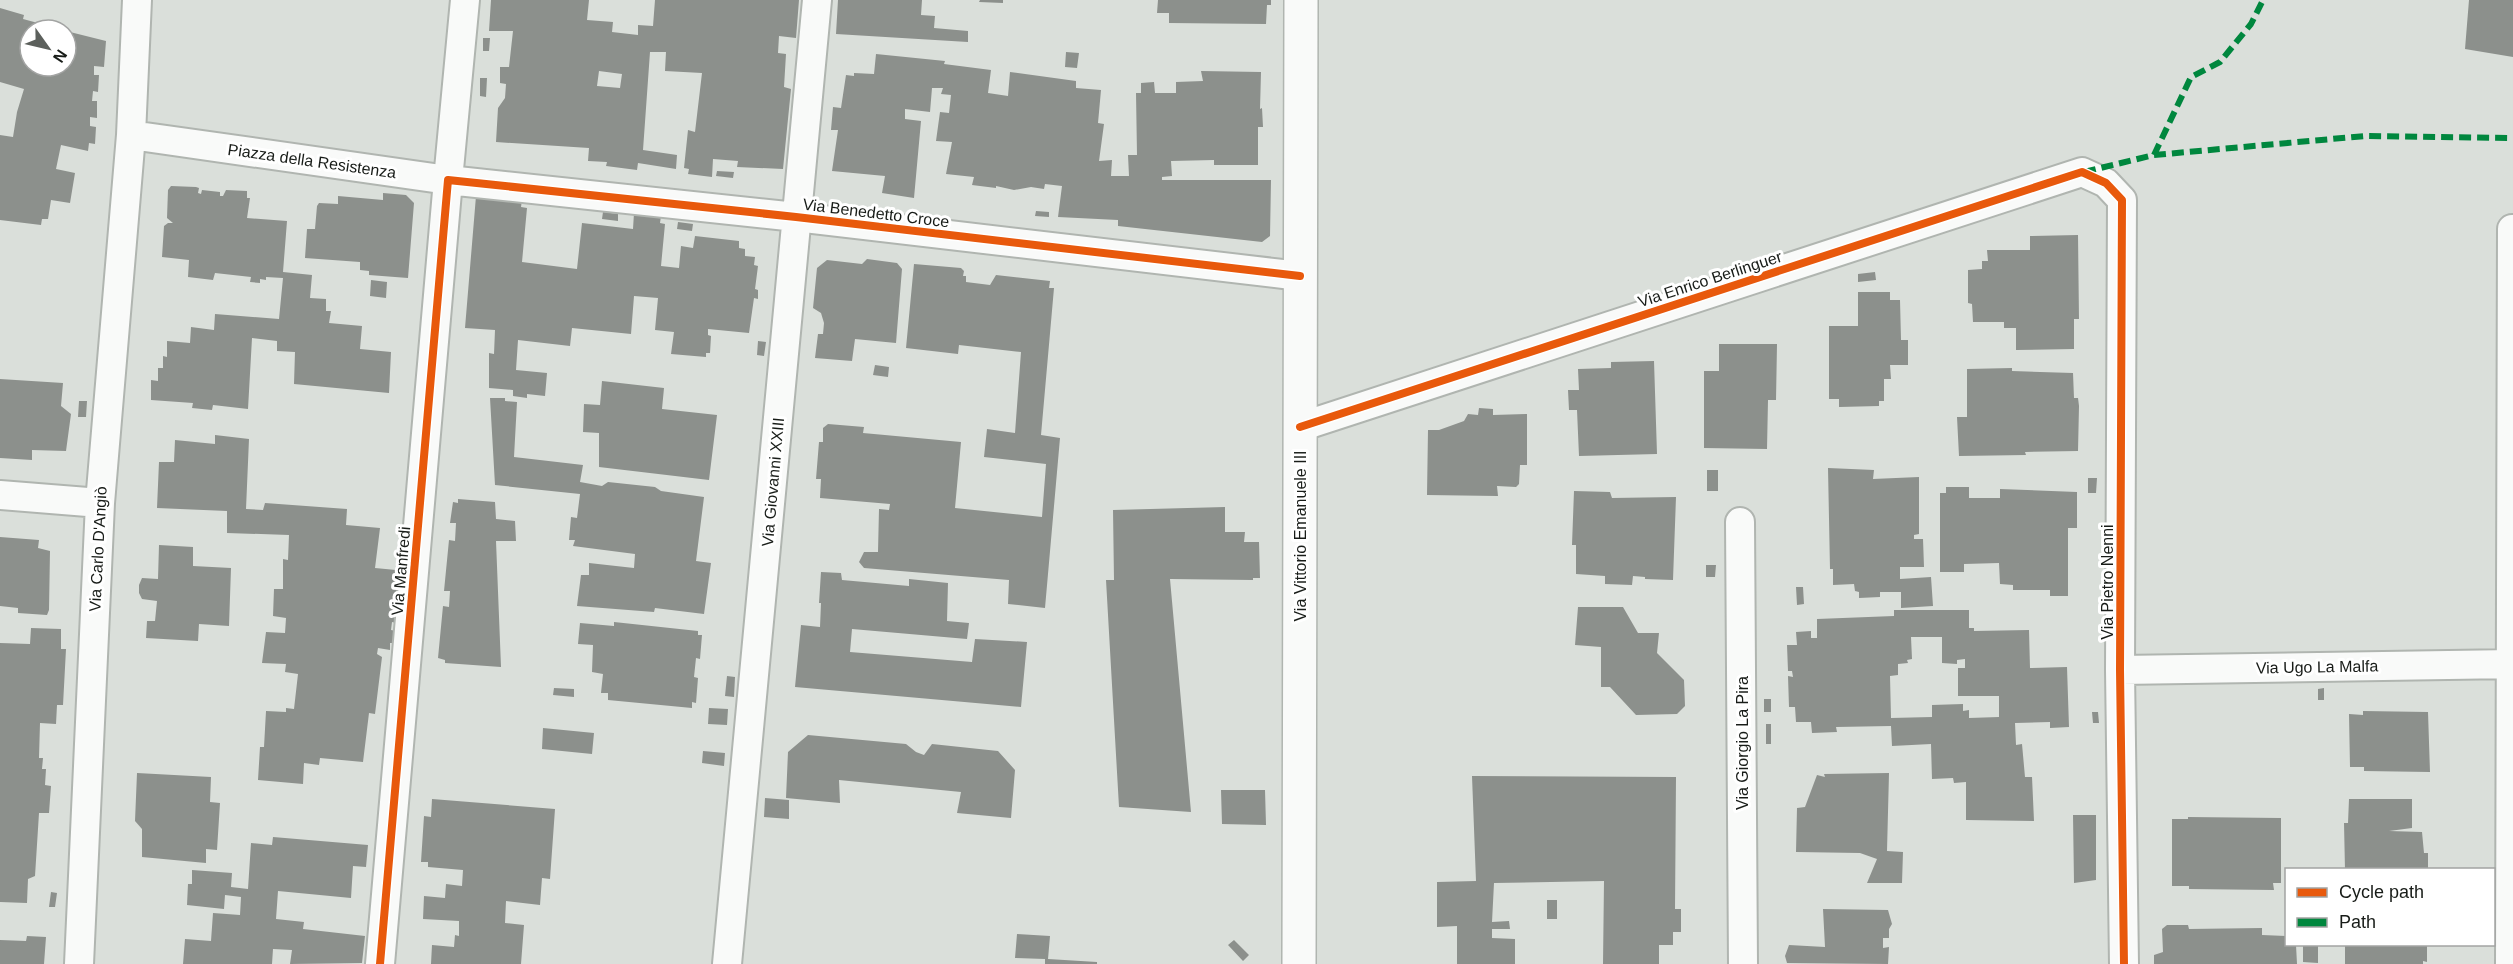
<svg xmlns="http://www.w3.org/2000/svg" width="2513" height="964" viewBox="0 0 2513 964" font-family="Arial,sans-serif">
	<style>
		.building { fill: #8c908c; fill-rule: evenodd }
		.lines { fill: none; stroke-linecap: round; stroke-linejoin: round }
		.minor-casing { stroke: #b0b5b0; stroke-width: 32 }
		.tertiary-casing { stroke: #b0b5b0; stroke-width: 36 }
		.minor { stroke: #f9faf9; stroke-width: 28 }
		.tertiary { stroke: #f9faf9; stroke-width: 33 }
		.quiet { stroke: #00873e; stroke-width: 6; stroke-dasharray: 12 6; stroke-linecap: butt }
		.cycleway-casing { stroke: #fff; stroke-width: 11 }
		.cycleway { stroke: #e8590c; stroke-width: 8 }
		.labels { text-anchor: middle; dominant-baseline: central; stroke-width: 6; stroke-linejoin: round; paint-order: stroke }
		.street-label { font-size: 16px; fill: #181c18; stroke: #fff }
	</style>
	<rect width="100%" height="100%" fill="#dadfda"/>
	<path class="building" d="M491 0H589L587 20 613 22 612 32 638 35V25L653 26 655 0H799L796 38 779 36 778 53 786 54 784 87 791 89 783 169 737 167 738 161 713 159 712 177 688 174 689 169 684 168 688 130 695 132 702 73 665 71 666 52H650L643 150 677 155 676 169 638 163 637 170 606 166 607 162 588 161 589 148 496 142 498 108 505 98 506 84 500 83V67H509L513 31H489ZM599 71 622 74 620 88 597 86Z
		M838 0H922L921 15 935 16 934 28 968 31V42L836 34Z
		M980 0H1003V3L979 2Z
		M1158 0H1271V5H1267L1266 24 1169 23V13H1157Z
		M2469 0H2513V57L2465 49Z
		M0 8 24 15 23 19 60 29 30 30V66H66V31L106 41 104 67 94 66V75H99L98 92 93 91 92 101H97V118L90 117V126L96 127 95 144 89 143 88 151 61 145 56 169 75 173 70 203 51 200 48 219H42L41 225 0 220V135L13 137 17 112 24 89 0 82Z
		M483 38H490L489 51H483Z
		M1066 52 1079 53 1077 68 1065 67Z
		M876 54 945 61 944 64 991 70 988 93 1008 96 1010 72 1076 81V88L1101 90 1098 123 1104 124 1099 161 1112 160 1111 176H1129L1128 155H1137L1136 93H1141V83L1154 82 1155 93H1176V82L1203 81 1201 71 1261 72 1260 109 1262 108 1263 127H1258V165H1214V160L1171 161 1172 176 1162 177V180H1271L1270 236 1262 242 1118 226V220L1058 217 1062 186 1045 184 1044 189 1031 187 1014 190 996 186V188L972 185 974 177 946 174 952 142 936 141 940 112 949 113 951 95 941 94 943 88H932L930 112 905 109V119L921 121 914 198 882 193 885 176 832 171 838 130H831L833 107 841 108 846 75 854 76V73L874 74Z
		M480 78H487L486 97 480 96Z
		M717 171 734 172 733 178 716 176Z
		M171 186 196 187 199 188 198 193 201 194 202 190 220 192V196H223L226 190 247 191V198H250L247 218 287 221 283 272 312 275 310 298 326 299V311H331L329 323 362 326 360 349 391 352 389 393 294 384 295 352 277 351V341L252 338 248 409 213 405 212 410 192 408 193 403 151 400V380L158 381V368H163V356L167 357V341L190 343 191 327 214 330 215 314 279 319 283 278 266 277V280L260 279V283L250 282 251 277 215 273 213 280 188 277 189 260 162 257 164 226 168 223H173L167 218 168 190Z
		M383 193 406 195 414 203 408 278 369 275V271L360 270V262L305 258 307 229H315L317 206 319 203 338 204V196L383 200Z
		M476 196 522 200 521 207 527 208 522 262 577 269 582 223 633 229 634 213 661 216 660 223 665 224 661 266 679 268 681 246 693 248 695 236 739 241V248L745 249V256L755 257 754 265 758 266 755 289 758 290V299L754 298 749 333 708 329V335L711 336 710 353H706V357L671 354 674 332 655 330 658 298 634 296 631 334 572 328 570 346 518 340 516 370 547 373 545 396 527 394V398L513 396V390L489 388V353L494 354 495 330 465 328Z
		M1036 211 1049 212V217L1035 216Z
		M603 212 618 214V221L602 219Z
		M678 222 693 224 692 231 677 229Z
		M2078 235 2079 319H2074V349L2016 350V328H2004V322H1973L1972 304 1968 303V270L1982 269V261H1988L1987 250H2030V236Z
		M867 259 897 263 902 269 896 343 855 339 852 361 815 358 818 334H823L824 323 821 313 813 308 817 268 827 260 862 264Z
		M914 264 961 268 964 271 963 276H966V282L990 285 996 275 1050 281 1049 288H1054L1041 435 1060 438 1045 608 1008 604 1009 580 864 568 859 562 864 552H878L879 509 889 510 890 504 820 498 821 479H816L819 442H823V428L828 424 864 427 863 433 961 442 955 508 1042 517 1046 464 984 457 987 429 1015 433 1021 352 959 345 958 354 906 348Z
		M1875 272 1876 280 1858 282V274Z
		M371 280 387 282 386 298 370 296Z
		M1858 292H1890V300H1900L1901 340H1908V365H1890L1891 379H1884V401H1879V406L1839 407V399H1829V326H1858Z
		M758 341 766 342 764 356 757 355Z
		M1719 344H1777L1776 400H1768L1767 449 1704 448V371H1719Z
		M1654 361 1657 454 1579 456 1577 410H1569L1568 390H1579L1578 369 1611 368V362Z
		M875 365 889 367 888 377 873 375Z
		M2012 368V371L2073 373 2074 398H2078L2079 406 2078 451 2025 452 2026 455 1959 456 1957 417H1967V369Z
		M0 379 63 383 61 406 71 414 66 451 32 450V460L0 458Z
		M602 381 664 388 662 409 717 415 709 480 599 467V433L583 432 584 404 600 405Z
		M490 398H505V401L517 402 514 457 583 465 580 482 602 486 608 482 655 487 661 491 704 497 696 561 711 563 704 614 655 608 654 612 577 606 581 575H589V563L634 568 635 554 573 546 575 540H569L571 517 577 518 580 494 495 485Z
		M79 401H87L86 417H78Z
		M1479 408 1493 409V415L1527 414V465H1520L1519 484 1516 487 1497 486 1498 496 1427 495 1428 430H1439L1464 421 1468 414 1478 415Z
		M215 435 249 439 246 509 263 510 265 503 347 509 346 525 380 528 375 568 396 570 395 575 400 576 399 594H394V597H398L396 623 392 622 391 630 396 631 395 643H390V650L378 648 377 654 382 657 375 714 369 713 363 762 320 758 319 765 304 763 303 784 258 780 260 747H264L266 711 286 712V708L294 709 298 674 285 672 286 664 262 663 266 632 285 633 286 618 273 616 274 589H283V559L288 560 289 535 227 533V511L157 508 159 462H174L175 440 215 444Z
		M1828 468 1874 470 1873 479 1919 477V534L1914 535V539H1923L1924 567H1900V579L1931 577 1933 606 1901 608V592H1880V597L1859 598V592L1855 591 1854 584 1833 585V569H1830Z
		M1707 470H1718V491H1707Z
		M2088 478H2097L2096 493H2088Z
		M1946 487H1969V498H2000V489L2077 492V528H2068V596H2050V590H2013V585L2000 584 1999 563 1964 564V572H1940V493H1946Z
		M1574 491 1610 492 1612 498 1676 497 1673 580 1645 579V577L1633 576 1632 585 1605 584V576L1576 574V545H1572Z
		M458 499 495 502 496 519 515 521 516 541H496L501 667 445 663V660L438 658 443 606 449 607 450 591H444L449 540 455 541 456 523H450L453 502 458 503Z
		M1225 507V532H1245L1244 542H1259L1260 578H1253V580L1170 579 1191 812 1119 807 1106 580H1114L1113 510Z
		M0 537 39 540 38 548 50 551 49 610 47 615 18 613V608L0 606Z
		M159 545 193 547V566L231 568 229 626 199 624 198 641 146 638 147 621H155L157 601 142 599 139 593V585L142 578 158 579Z
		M1706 565H1716L1715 577H1706Z
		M821 572 841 573 842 580 909 586V579L948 583 947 621 969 623 967 639 852 629 850 652 972 662 975 639 1027 642 1021 707 795 687 801 625 820 627 821 603H819Z
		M1796 587H1803L1804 604 1797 605Z
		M1578 607H1623L1638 633H1659L1657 653 1684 680 1685 706 1677 714 1636 715 1610 687H1601V647L1575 645Z
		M1894 610H1969V628H1974V631L2029 630 2030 668 2067 667 2069 727 2050 728V722L2015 723 2016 745 2022 744 2025 777H2032L2034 821 1966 820V782L1954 783 1953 778 1932 779 1931 744 1892 746 1891 726 1836 727 1837 732 1812 733 1811 722H1796L1795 707H1789L1788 676 1793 677 1792 671H1788L1787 645H1797L1796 632 1811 631V638H1817V619L1894 616ZM1911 637H1942V663L1957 664V660L1965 659V668H1958V696H1999V717L1969 718V710L1963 711V704L1932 705V717L1891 718 1890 676 1898 675V664L1908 663 1907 660 1912 659Z
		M614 622 698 631V635H702L700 659 696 658 694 677 698 678 696 703 692 702V708L608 700V693H601L603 674 592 672 593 645 578 644 580 623 614 626Z
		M31 628 61 629V649H66L63 705H57L56 724 40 723 39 758H43L42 769H46L45 785 51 786 49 813H39L35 876 28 879 27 903 0 902V643L30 644Z
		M727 676 735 677 734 697 725 696Z
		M554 688 574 689V697L553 695Z
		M2324 688V700H2318V689Z
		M1764 699H1771V712H1764Z
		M709 708 728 709 727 725 708 724Z
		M2363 711 2428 712 2430 772 2364 771V767H2350L2349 714 2363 715Z
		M2092 712H2098L2099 723H2093Z
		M1766 724H1771V744H1766Z
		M543 728 594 733 592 754 542 749Z
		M808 735 906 744 916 752 924 755 932 744 998 751 1015 770 1011 818 957 813 961 792 839 780 840 803 786 798 788 752Z
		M703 751 725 753 724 766 702 763Z
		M137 773 211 777 210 802 220 803 217 850 206 849V863L142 857V829L135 821Z
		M1889 773 1887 851 1903 852 1902 883H1867L1877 859 1860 853 1796 852 1797 808 1805 807 1817 775 1825 777 1824 774Z
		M1472 776 1676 777 1675 909H1681V932H1673V945H1659V964H1603L1604 881 1494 883 1492 922 1509 921 1510 929H1492V938L1515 939V964H1457V926L1437 927V882L1476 881Z
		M1221 790H1265L1266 825 1222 824Z
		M765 798 789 800V819L764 817Z
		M432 799 555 809 550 879 542 878 540 905 506 901 505 923 524 925 521 964H431L432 945 454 947 455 935 459 936V921L423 919 424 896 445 898 446 884 462 886 463 870 428 867V862H421L424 816 431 817Z
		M2349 799H2412V828L2389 831 2422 832 2424 853H2428V870H2345L2344 823H2348Z
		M2073 815H2096V880L2074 883Z
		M2188 817 2281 818V883H2273L2274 890 2189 889V886H2172V819H2188Z
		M273 837 368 845 366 867 353 866 351 898 278 891 276 919 304 922 303 929 365 936 362 963 290 964 292 950 273 949 272 964H183L185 939 211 941 213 913 240 915 241 897 225 895 224 909 187 905 188 884H192V870L232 873 231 887 248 889 251 843 272 845Z
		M51 892 57 893 55 907H49Z
		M1547 900H1557V919H1547Z
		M1823 909 1888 910 1892 924 1889 929V938H1883V948L1889 947 1888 964 1787 963 1785 956 1789 945 1825 947Z
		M2167 925H2188L2189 929 2262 928V935L2286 936V945H2296L2297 964H2154V955L2163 952 2162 929Z
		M1017 934 1050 936 1048 959 1097 962V964H1045V959L1015 958Z
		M27 936 46 937 44 964H0V940L26 941Z
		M1234 940 1249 955 1243 961 1228 945Z
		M2303 945H2318V963L2303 962Z
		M2345 945H2427V962L2423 961V964H2345Z"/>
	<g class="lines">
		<g class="minor-casing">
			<path id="minor" d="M137 0 131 135 448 180 465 0
				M1300 427 2082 172 2106 183 2122 200 2120 670 2124 964
				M0 495 100 503
				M1740 522 1743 964
				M2120 670 2513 664
				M79 964 100 503 131 135
				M380 964 448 180 796 217 1300 276
				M727 964 817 0
				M2510 964 2512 229"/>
		</g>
		<g class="tertiary-casing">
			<path id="tertiary" d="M1299 964 1301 0"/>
		</g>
		<use href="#minor" class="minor"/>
		<use href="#tertiary" class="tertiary"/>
		<path class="quiet" d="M2154 155 2191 77 2220 62 2251 24 2263 0
			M2084 172 2154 155 2365 136 2513 138"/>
		<g class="cycleway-casing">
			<path id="cycleway" d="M1300 427 2082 172 2106 183 2122 200 2120 670 2124 964
				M380 964 448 180 796 217 1300 276"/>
		</g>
		<use href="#cycleway" class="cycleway"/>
	</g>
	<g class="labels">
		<g class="street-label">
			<text transform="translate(312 161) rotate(8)">Piazza della Resistenza</text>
			<text transform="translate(876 213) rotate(7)">Via Benedetto Croce</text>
			<text transform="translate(1710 279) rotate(-18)">Via Enrico Berlinguer</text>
			<text transform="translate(773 482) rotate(-85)">Via Giovanni XXIII</text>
			<text transform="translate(1300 536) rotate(-90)">Via Vittorio Emanuele III</text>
			<text transform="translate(98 549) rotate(-87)">Via Carlo D'Angiò</text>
			<text transform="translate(401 571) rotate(-85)">Via Manfredi</text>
			<text transform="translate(2107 582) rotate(-90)">Via Pietro Nenni</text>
			<text transform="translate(2317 667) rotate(-1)">Via Ugo La Malfa</text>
			<text transform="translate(1742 743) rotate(-90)">Via Giorgio La Pira</text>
		</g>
	</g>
	<rect x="2285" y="868" width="210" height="78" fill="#ffffff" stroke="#a3a4a3" stroke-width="1.5"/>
	<rect x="2297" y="888" width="30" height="9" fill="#e8590c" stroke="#a3a4a3" stroke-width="1.5"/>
	<text x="2339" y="898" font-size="18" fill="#181c18">Cycle path</text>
	<rect x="2297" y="918" width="30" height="9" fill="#00873e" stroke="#a3a4a3" stroke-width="1.5"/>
	<text x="2339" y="928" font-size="18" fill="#181c18">Path</text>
	<g transform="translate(48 48) rotate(124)"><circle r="28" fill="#ffffff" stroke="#a3a4a3" stroke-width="1.5"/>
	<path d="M0-4.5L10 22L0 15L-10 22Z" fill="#5c605c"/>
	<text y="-9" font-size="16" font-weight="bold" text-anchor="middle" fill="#181c18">N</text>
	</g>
</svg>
